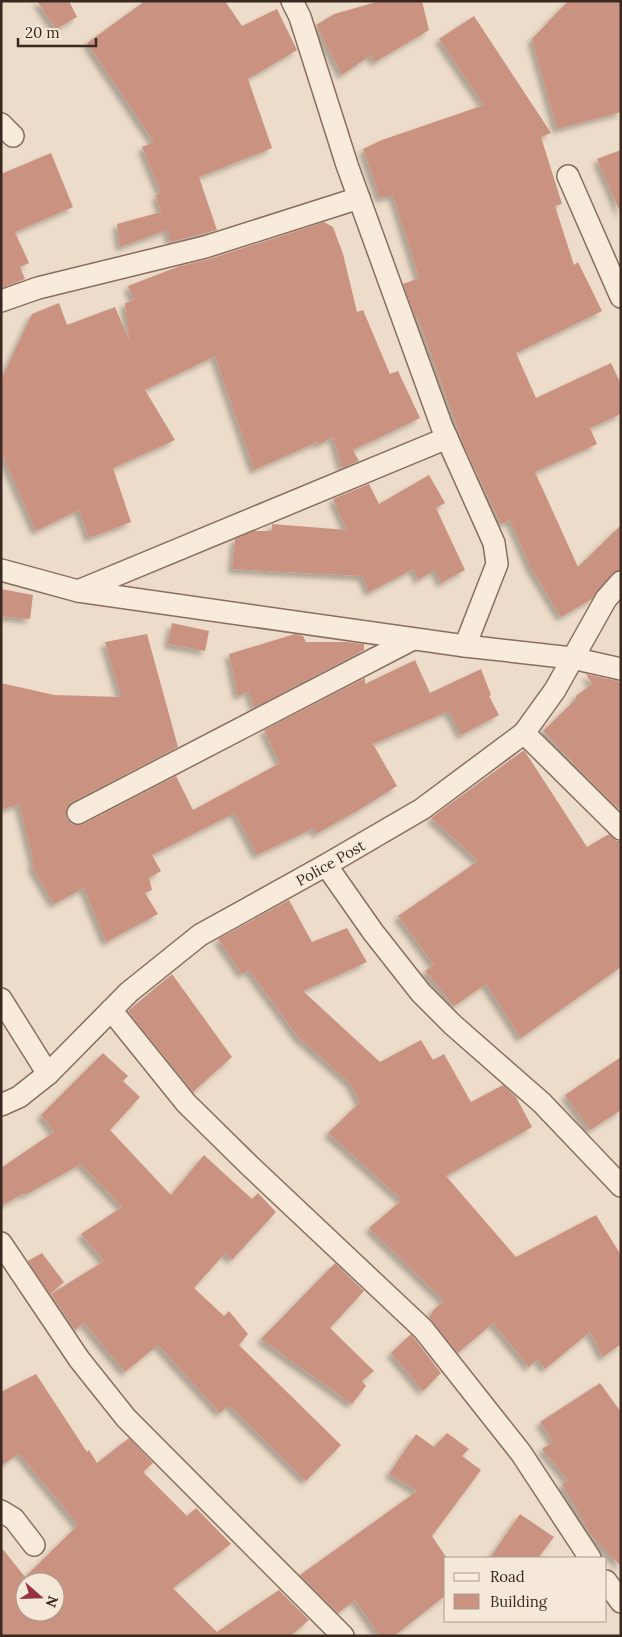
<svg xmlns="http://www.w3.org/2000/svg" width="622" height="1637" viewBox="0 0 622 1637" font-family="Lora,serif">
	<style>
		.building { fill: #ca9381; fill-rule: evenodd; filter: url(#shadow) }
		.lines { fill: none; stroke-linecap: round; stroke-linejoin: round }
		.street-casing { stroke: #896e5e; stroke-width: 24 }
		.street { stroke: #f8ebdc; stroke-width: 21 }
		.labels { text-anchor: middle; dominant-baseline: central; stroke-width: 4; stroke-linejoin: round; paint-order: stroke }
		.street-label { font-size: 15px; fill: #3a2921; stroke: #f5e8d8 }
	</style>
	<defs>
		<filter id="shadow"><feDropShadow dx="-4.5" dy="4.5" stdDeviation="2.5" flood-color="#0004"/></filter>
	</defs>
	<rect width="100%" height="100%" fill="#eddcc9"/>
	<path class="building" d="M37 1H69L77 17 56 29Z
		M145 1H225L242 26 277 9 297 50 248 79 272 148 199 177 217 230 171 242 167 230 120 247 117 224 161 212 156 195 161 193 142 147 154 142 87 43Z
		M380 1H422L429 30 375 62 371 55 342 75 316 25 334 14Z
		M568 1H621V112L557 129 532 39Z
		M474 16 551 133 541 137 562 204 555 206 574 265 578 262 602 311 516 353 536 398 611 363 621 384V414L590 428 597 444 535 472 578 567 621 525V570L612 574 592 599 561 617 531 568 510 520 501 524 463 444 417 315 415 316 403 284 419 278 393 195 380 198 363 149 382 140 484 105 439 39Z
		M621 150V214L597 159Z
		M51 153 73 207 15 232 29 263 20 267 25 279 1 288V174Z
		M324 222 333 227 343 254 357 312 363 310 390 374 398 371 420 418 353 450 359 461 342 468 333 437 318 445 317 442 254 470 215 356 145 390 175 440 113 468 131 522 89 538 79 510 36 531 1 452V380L32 314 59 303 67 325 115 307 129 340 125 303 134 300 128 286 180 266 209 259Z
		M429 475 445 503 436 508 465 570 441 583 435 570 418 580 414 569 369 592 362 576 232 569 235 539 254 531H272V524L347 530 333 499 369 484 379 504Z
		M1 589 33 595 30 619 1 616Z
		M172 623 209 631 205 651 168 644Z
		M147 634 178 747 72 802 67 807 66 813 67 819 72 824 78 825 84 824 176 776 193 810 280 763 264 730 365 678V684L415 660 430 693 481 669 491 695 489 696 499 715 461 735 449 711 373 744 397 786 357 811 316 834 314 828 257 855 235 813 152 855 161 871 149 878 152 890 145 893 158 914 106 942 84 888 54 904 31 865 34 864 19 804 1 810V683L54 695 121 697 105 642Z
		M295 634 303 636 306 642H346L364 644V650L254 708 249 691 238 696 229 654Z
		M586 674 618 681 621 684V811L576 766 543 731 576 699V696L592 684Z
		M524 750 587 847 609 834 617 841H621V967L521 1038 486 984 454 1006 425 971 434 965 398 916 478 861 431 818Z
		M289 900 312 942 347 928 367 962 303 991 380 1062 421 1040 433 1060 444 1054 471 1102 503 1085 516 1097 532 1127 446 1176 516 1257 596 1215 621 1255V1344L603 1357 590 1332 545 1369 538 1359 529 1367 493 1323 458 1353 429 1317 433 1312 432 1311 444 1301 369 1228 402 1200 328 1133 360 1102 350 1083 298 1037 249 970 242 974 218 939Z
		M172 974 232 1057 193 1092 128 1011Z
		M103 1053 128 1076 123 1081 140 1097 110 1130 171 1195 204 1155 252 1199 258 1193 276 1212 232 1260 225 1253 194 1288 224 1316 229 1311 248 1334 239 1345 341 1445 306 1481 229 1405 220 1413 158 1345 125 1372 84 1323 75 1330 51 1294 104 1261 81 1234 122 1207 81 1164 25 1195 24 1193 1 1206V1168L54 1132 41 1115Z
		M621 1057V1110L590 1130 565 1095Z
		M42 1253 64 1282 50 1294 28 1261Z
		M335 1263 364 1291 330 1328 374 1371 362 1381 366 1386 352 1404 261 1339Z
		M411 1334 441 1373 423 1391 391 1353Z
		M36 1374 87 1452 89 1450 97 1463 129 1438 153 1463 143 1472 187 1516 196 1508 231 1544 173 1588 217 1632 279 1590 309 1620 290 1636H1V1547L25 1577 78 1525 19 1453 1 1466V1392ZM25 1582H55V1612H25Z
		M600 1383 621 1412V1566L592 1537 562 1484 568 1480 542 1449 553 1442 540 1422Z
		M447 1433 469 1449 462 1456 481 1470 432 1536 446 1557V1595L394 1636H380L355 1600 338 1613 300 1575 417 1491 389 1474 416 1434 434 1447Z
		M520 1514 554 1537 538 1558H490Z"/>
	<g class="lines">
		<g class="street-casing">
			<g id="street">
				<path d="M292 1 300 17 347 165 442 427 494 543 497 564 465 646"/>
				<path d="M1 124 13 136"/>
				<path d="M568 176 621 297"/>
				<path d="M1 301 38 288 205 247 359 198"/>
				<path d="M1 570 78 591 465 646 572 658 621 669"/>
				<path d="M78 591 447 438"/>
				<path d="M524 733 621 829"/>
				<path d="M78 813 413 639"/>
				<path d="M326 865 373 932 421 993 453 1025 542 1103 621 1186"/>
				<path d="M1 999 48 1074"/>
				<path d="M111 1010 186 1103 249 1165 423 1329 521 1453 590 1558"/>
				<path id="s1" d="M1 1105 19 1097 48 1074 129 992 200 935 326 865 422 809 524 733 555 690 606 599 621 582"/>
				<path d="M1 1243 79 1359 126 1418 343 1636"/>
				<path d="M1 1511 14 1519 34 1545"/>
				<path d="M606 1581 621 1602"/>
			</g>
		</g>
		<use href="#street" class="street"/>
	</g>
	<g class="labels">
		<g class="street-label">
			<text stroke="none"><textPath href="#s1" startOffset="412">Police Post</textPath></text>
		</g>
	</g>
	<rect width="622" height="1637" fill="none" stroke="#3a2921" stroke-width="5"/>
	<rect x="444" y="1557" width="162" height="65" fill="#f5e8d8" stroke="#aa9c8f"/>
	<rect x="454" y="1573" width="25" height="8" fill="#f8ebdc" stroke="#aa9c8f"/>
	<text x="490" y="1582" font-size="15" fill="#3a2921">Road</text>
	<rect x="454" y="1594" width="25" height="15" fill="#ca9381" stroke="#aa9c8f"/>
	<text x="490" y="1607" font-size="15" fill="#3a2921">Building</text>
	<g transform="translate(40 1597) rotate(110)"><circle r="24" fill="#f5e8d8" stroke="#aa9c8f"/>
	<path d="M0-4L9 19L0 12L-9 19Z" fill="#963042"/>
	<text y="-8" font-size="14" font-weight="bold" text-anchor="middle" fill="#3a2921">N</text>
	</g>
	<path d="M18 38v8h78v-8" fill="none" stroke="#3a2921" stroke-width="2.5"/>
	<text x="25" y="38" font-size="15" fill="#3a2921" stroke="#f5e8d8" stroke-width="4" paint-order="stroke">20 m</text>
</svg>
